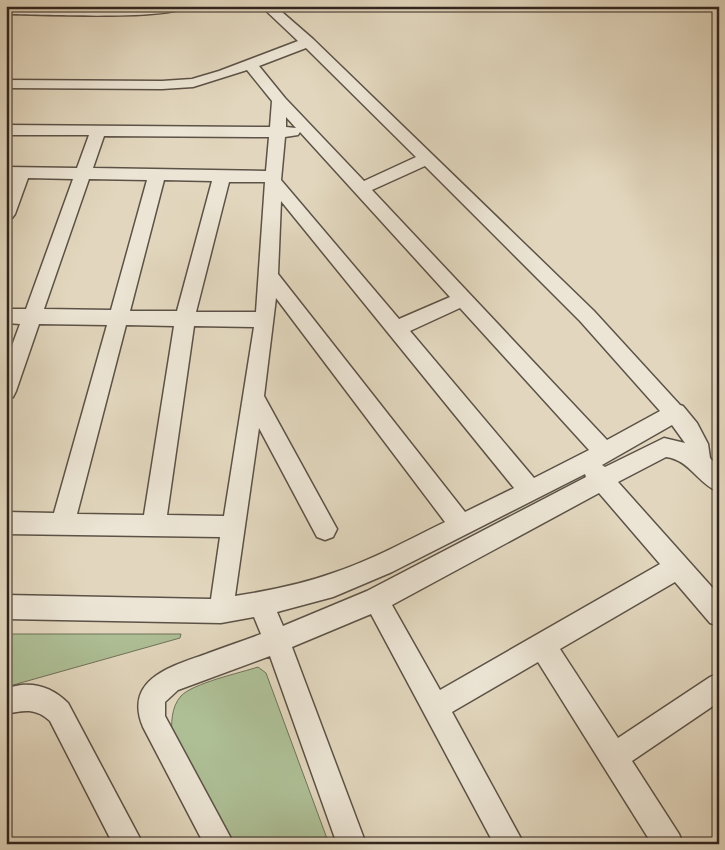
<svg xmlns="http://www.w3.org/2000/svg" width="725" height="850" viewBox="0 0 725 850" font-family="'EB Garamond',serif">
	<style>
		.green { fill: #aebf96; stroke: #6f725a }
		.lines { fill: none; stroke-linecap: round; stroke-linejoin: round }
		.minor-casing { stroke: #5c5247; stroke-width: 3 }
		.minor { fill: #ece5d5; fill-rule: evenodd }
	</style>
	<rect width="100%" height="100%" fill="#e2d7be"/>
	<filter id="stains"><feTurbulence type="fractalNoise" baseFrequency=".004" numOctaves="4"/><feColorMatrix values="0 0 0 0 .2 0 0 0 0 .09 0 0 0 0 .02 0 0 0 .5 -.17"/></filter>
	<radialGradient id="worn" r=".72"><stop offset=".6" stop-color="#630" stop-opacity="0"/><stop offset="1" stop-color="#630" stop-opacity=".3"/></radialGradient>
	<path class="green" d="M6 634H181L180 638 6 687Z
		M258 667 266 673 329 844H231L172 738C171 724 171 707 181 696 193 683 240 673 258 667Z"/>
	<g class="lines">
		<g class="minor-casing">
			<path id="minor" d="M6 6H186C173 21 33 14 6 14Z
				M261 6H275L313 39 594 311 680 405 683 406 697 423 708 444 710 458 719 467V492C698 484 690 460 666 457L618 482 719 595V626L710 623 675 582 560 649 618 738 710 677 719 673V702L632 761 679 834 683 844H652L538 662 452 712 524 844H494L371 614 292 647 366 844H337L270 656 178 690 165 702V716L234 844H204L143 727C123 679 172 666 206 654 224 647 243 641 261 634L254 617 221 623 6 619V595L211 599 220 537 6 534V512L54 513 107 325 39 324 16 391 13 397 6 399V362L20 324 6 323V309H26L73 179 28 178 15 214 12 218 6 220V192L12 178 6 177V167L77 168 89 135H6V125L270 127 272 101 247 70 193 87 162 89 6 88V80L162 81 192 79 219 71 298 41ZM306 48 416 157 364 181 285 98 259 66ZM286 117 296 128 286 127ZM300 132 450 297 399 319 281 180 285 137 298 135ZM104 136 269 137 266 171 93 168ZM425 166 580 321 660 411 607 440 372 190ZM89 179 147 180 111 310 44 309ZM164 180 212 181 177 311H130ZM229 182H265L256 312H196ZM281 201 514 488 465 512 278 274ZM276 298 445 522C408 540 372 560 333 573 302 584 268 591 235 596L259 428 317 537 325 540 333 537 337 529 264 396ZM460 308 589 450 534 478 410 331ZM126 325 174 326 144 515 77 514ZM194 326 254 327 224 516 167 515ZM672 425 685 443 664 438 605 467 602 465ZM585 474 586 477 367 591 283 626 277 612 333 597 392 572ZM599 493 660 564 440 690 392 605Z
				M21 685C39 683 55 690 68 703L143 844H113L50 721C36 708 24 710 6 714V688Z"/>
		</g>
		<use href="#minor" class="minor"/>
	</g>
	<rect width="725" height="850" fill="none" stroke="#e2d7be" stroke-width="25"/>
	<rect x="8" y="8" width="710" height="835" fill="none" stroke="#30251f" stroke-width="2.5"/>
	<rect x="12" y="12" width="700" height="825" fill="none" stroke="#30251f"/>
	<rect width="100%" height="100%" filter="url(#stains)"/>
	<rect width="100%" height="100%" fill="url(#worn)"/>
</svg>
